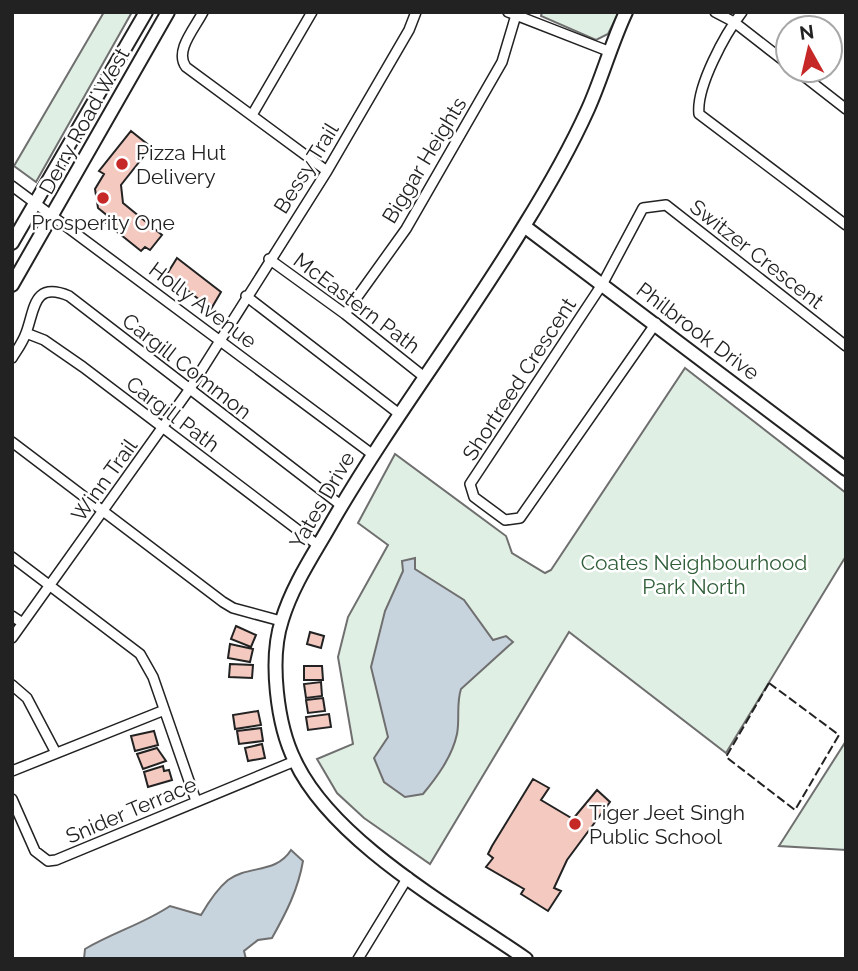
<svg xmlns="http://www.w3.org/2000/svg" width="858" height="971" viewBox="0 0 858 971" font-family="Raleway,sans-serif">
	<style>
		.green { fill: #e0efe3; stroke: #6f6f6f; stroke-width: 2 }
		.water { fill: #c7d3dd; stroke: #6f6f6f; stroke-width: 2 }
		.building { fill: #f3c9c0; stroke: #222; stroke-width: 2 }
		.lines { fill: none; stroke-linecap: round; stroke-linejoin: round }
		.street-casing { stroke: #222; stroke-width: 12 }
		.secondary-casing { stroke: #222; stroke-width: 16 }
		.street { stroke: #fff; stroke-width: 9 }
		.secondary { stroke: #fff; stroke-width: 12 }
		.fence { stroke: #222; stroke-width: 2; stroke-dasharray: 9 3.5; stroke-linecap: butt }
		.poi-dot { fill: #c62828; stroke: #fff; stroke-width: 2.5 }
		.labels { text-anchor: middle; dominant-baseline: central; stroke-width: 5; stroke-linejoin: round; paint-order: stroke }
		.street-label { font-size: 21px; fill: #222; stroke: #fff }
		.poi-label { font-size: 21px; fill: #222; stroke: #fff; text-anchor: start }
		.park-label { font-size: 21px; fill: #2f5e38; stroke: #fff }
	</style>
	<rect width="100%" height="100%" fill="#fff"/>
	<path class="green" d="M104 12H132L36 182 14 166Z
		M542 12H619L608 34 596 40 541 16Z
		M685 368 846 493V556L726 753 569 632 430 864 364 818 337 793 317 759 353 744 338 657 348 617 388 545 358 523 395 454 506 536 512 553 545 573 551 570Z
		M846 741V850L779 846Z"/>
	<path class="water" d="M415 558V569L464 600 493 640 506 636 513 642 461 689C456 704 460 719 457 734 452 757 437 777 423 794L405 797 384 782 374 758 388 737 371 667 385 611 403 571 402 561Z
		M291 850 303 861C298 890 286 913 272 938L258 940 244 951 246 959H84L85 949C114 932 143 924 170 906L201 915C208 903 217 889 228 880 248 865 276 874 291 850Z"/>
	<path class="building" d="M131 131 151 147 121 185 123 203 162 235 150 250 145 247 141 251 105 222 109 217 98 208 95 189 104 174 99 171Z
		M177 258 221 292 211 309 167 274Z
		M236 626 256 635 251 647 231 639Z
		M310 632 324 636 321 648 307 644Z
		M230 644 253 649 250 662 228 658Z
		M230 664 253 665 252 678 229 677Z
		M304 666H322L323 680H304Z
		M321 682 322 696 306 698 304 684Z
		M323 698 325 711 308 713 306 700Z
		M258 711 261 725 235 729 233 715Z
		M329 714 331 727 308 730 306 717Z
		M261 728 263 741 239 744 237 731Z
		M154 731 158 745 135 751 131 736Z
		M262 744 265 758 248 761 245 748Z
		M157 748 166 761 143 769 137 754Z
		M163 766 164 771 169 770 172 780 148 787 144 772Z
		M533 779 549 788 541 800 573 819 597 790 610 802 567 860 554 888 561 891 548 911 521 894 524 889 486 867 493 858 488 854 492 846Z"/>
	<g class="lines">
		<g class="street-casing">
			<path id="street" d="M203 12C195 28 174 51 186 67L327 171
				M508 12 608 51
				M715 12 734 22 788 64
				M742 12C725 34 696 87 699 114L846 225
				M796 70 846 109
				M252 115 312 12
				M12 186 372 454
				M269 259 345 314 423 376
				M246 296 398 413
				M345 314 406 229 502 62 516 15
				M656 323 520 518 505 520 474 497 470 484 603 283 643 208 666 205 846 346
				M26 333 44 340 83 367 319 546
				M12 358C17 350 23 342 26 333 35 309 33 281 69 296L342 506
				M12 442 223 602 233 608 281 621
				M12 557 140 654 153 677 196 801
				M12 616 21 622
				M12 638 189 390 327 171 409 30 416 12
				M12 685 27 698 56 753
				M12 771 162 711
				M12 799 35 851 48 861 56 860 295 761
				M358 959 408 877"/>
		</g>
		<g class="secondary-casing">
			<path id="secondary" d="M524 226 846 469
				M12 243 146 12
				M12 285 168 12
				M526 959C453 908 333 842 295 761 277 725 269 659 282 620 293 584 314 554 332 522 391 420 463 327 524 226 547 189 570 149 588 109 602 78 611 44 626 12"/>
		</g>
		<use href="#street" class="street"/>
		<use href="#secondary" class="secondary"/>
		<path class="fence" d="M769 683 839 735 795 810 726 757Z"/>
	</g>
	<g class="poi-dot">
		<circle cx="122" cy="164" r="7"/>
		<circle cx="103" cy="198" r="7"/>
		<circle cx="575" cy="824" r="7"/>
	</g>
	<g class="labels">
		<g class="street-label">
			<text transform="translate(84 121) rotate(-61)">Derry Road West</text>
			<text transform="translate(424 160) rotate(-59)">Biggar Heights</text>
			<text transform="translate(306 168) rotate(-58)">Bessy Trail</text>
			<text transform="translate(757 254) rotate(38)">Switzer Crescent</text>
			<text transform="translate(357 303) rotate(37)">McEastern Path</text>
			<text transform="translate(203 305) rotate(37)">Holly Avenue</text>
			<text transform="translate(698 331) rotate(37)">Philbrook Drive</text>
			<text transform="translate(187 366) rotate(38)">Cargill Common</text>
			<text transform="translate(519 379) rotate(-57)">Shortreed Crescent</text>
			<text transform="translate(173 414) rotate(37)">Cargill Path</text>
			<text transform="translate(104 480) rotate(-54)">Winn Trail</text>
			<text transform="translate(322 500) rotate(-60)">Yates Drive</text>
			<text transform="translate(131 810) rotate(-23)">Snider Terrace</text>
		</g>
		<g class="poi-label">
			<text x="136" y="152">Pizza Hut<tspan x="136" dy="24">Delivery</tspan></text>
			<text x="103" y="222" text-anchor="middle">Prosperity One</text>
			<text x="589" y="812">Tiger Jeet Singh<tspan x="589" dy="24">Public School</tspan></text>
		</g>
		<g class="park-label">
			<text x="694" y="562">Coates Neighbourhood<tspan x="694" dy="24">Park North</tspan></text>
		</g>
	</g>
	<rect width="858" height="971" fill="none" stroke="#222222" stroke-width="28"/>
	<g transform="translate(809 49) rotate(352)"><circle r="33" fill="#ffffff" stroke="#a7a7a7" stroke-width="2"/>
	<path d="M0-5L12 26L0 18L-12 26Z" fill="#c62828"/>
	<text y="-10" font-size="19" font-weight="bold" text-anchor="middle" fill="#222222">N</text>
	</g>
</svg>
